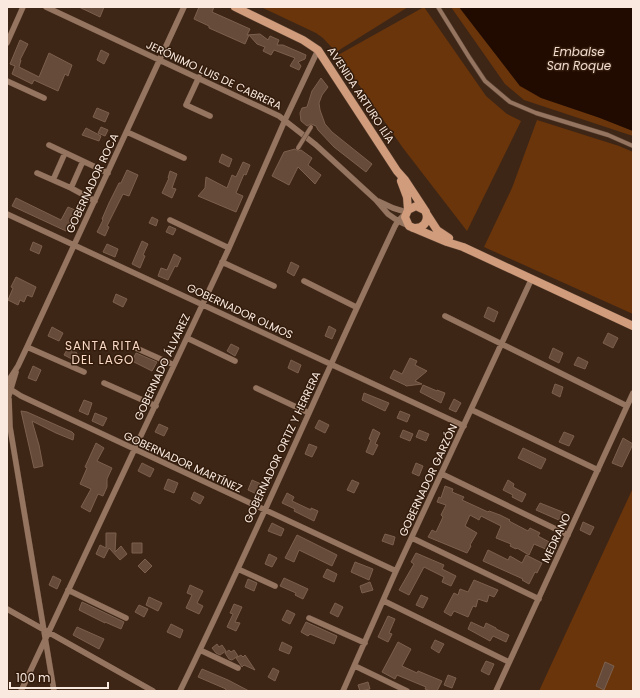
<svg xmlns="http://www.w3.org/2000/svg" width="640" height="698" viewBox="0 0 640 698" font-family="Poppins,sans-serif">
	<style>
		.green { fill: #6a350b }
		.water { fill: #210b00 }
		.building { fill: #664b3a; stroke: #7c604e }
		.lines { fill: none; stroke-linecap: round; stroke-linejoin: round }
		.pedestrian-casing { stroke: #584132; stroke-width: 5 }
		.minor-casing { stroke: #584132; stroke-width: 6 }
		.secondary-casing { stroke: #584132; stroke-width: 9 }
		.pedestrian { stroke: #957460; stroke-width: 4 }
		.minor { stroke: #957460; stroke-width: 5.5 }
		.secondary { stroke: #d09c7c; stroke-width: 8 }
		.pedestrian-bridge-casing { stroke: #584132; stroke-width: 5; stroke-linecap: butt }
		.pedestrian-bridge { stroke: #957460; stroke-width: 4 }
		.labels { text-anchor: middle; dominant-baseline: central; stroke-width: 3; stroke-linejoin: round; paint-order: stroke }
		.street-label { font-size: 11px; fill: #f9e9df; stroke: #331c0c }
		.water-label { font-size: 12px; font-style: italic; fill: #f1dcd0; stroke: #331c0c }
		.neighbourhood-label { font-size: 12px; letter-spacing: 1px; fill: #fad9c5; stroke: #331c0c }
	</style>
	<rect width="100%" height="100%" fill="#3e2616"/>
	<path class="green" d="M261 7H408L336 52 323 38 316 33Z
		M424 7 486 96 507 114 521 121 467 231 403 148 338 55Z
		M451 7H459L520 86 633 131V136L524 100 505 84Z
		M537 120 619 146 633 152V314L484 247 512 188Z
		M633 488V691H539Z"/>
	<path class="water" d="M459 7H633V131L600 118 541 98 520 86Z"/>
	<path class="building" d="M79 7H104L100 17Z
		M199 7H214L212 12 250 29 247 35 260 34 268 40 270 36 279 40 277 45H283L306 55 305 59 298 62 301 66 299 70 290 66 295 58 274 50 271 55 263 51 265 47 257 44 249 35 245 44 209 28V26L194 19Z
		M20 40 28 44 20 60H21L19 67 39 77 49 53 72 65 68 76 65 74 58 91 34 80 32 84 12 74 15 66 10 64Z
		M101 50 109 54 104 64 97 60Z
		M321 78 328 87 322 95 319 103 320 110 325 124 332 132 372 164 366 172 334 147 318 130 316 126 311 124 307 126 301 121 300 113 302 108 307 107 312 91Z
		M97 108 109 113 105 122 93 117Z
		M101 127 108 130 105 136 98 133Z
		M86 128 101 136 99 141 82 135Z
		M295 149 298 151 301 150 312 158 308 165 321 175 315 184 298 167 289 185 272 176 284 152Z
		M222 154 232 159 229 167 219 162Z
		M243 162 250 165 246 175 244 174 236 193 243 196 236 212 198 196 205 188 206 177 227 188 232 175 236 177Z
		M127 170 138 175 129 196 123 194 107 226 109 227 105 236 97 232 103 220 102 219 109 203 119 183H121Z
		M170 171 177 174 172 188 176 189 172 198 162 193 169 178H168Z
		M16 198 61 220 68 207 75 210 66 231 12 206Z
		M152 217 158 220 156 226 149 223Z
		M169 226 176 229 173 235 166 232Z
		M142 241 148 244 143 255 145 256 140 268 132 264Z
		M33 242 42 246 39 254 30 250Z
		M107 244 118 249 115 257 103 252Z
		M174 254 181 258 177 267 175 266 168 280 158 276 161 268 167 270Z
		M291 262 299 266 294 276 287 272Z
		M16 277 36 287 32 297 27 295 24 302 20 300 18 305 8 300 13 288 11 287Z
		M116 294 127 299 123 307 113 302Z
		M488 307 498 312 494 322 484 317Z
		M329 326 336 330 332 339 325 336Z
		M52 327 63 333 59 341 48 336Z
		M608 333 618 338 613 348 603 343Z
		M231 344 239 348 235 356 227 351Z
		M68 348 77 353 74 360 64 355Z
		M553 348 563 353 559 363 549 358Z
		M136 353 157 362 152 371 132 361Z
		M578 357 588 362 585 369 574 365Z
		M410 358 417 361 415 365 427 371 415 381 422 384 406 386 405 385 390 378 394 370 402 374Z
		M291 360 301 365 298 373 288 368Z
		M33 366 41 370 36 381 28 378Z
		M555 384 563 387 560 397 552 393Z
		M423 385 437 391V390L445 393 441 403 420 392Z
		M364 393 389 403 385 411 362 400Z
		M454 399 461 403 456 412 449 409Z
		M84 400 92 403 88 415 79 411Z
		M21 411 27 412 72 432 74 434 73 440 56 433 32 421 39 445 43 466 34 468Z
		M400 411 410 415 407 422 397 418Z
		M95 413 107 418 103 426 92 421Z
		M319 420 329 425 325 433 315 428Z
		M159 424 168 428 164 436 155 432Z
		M373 429 380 433 375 444 378 445 373 455 366 452 371 440 369 439Z
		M403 430 413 434 410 441 400 437Z
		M419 430 429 434 426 441 416 437Z
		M564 432 574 436 569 446 559 442Z
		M623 438 633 444 622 467 612 463Z
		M96 443 104 448 97 461 112 468 107 479V487L103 496 98 494 90 512 81 507 91 489 80 484 87 468 85 467Z
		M309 444 317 447 312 457 305 454Z
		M523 448 546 459 541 469 518 458Z
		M142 463 154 469 150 477 138 471Z
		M416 463 423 466 419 476 412 473Z
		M168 479 178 483 174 493 164 489Z
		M252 480 268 487 263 497 248 490Z
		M352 480 359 483 354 493 347 490Z
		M508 480 514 484 513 487 526 494 522 502 512 497 513 495 503 490Z
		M445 486 453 489 452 492 464 497 462 500 488 512 489 511 500 515 510 520 509 521 528 531 530 528 540 533 538 536 551 543 548 550 534 544 529 555 517 548 516 549 510 546 511 544 496 538 501 526 481 516 479 520 470 515 465 526 477 533 470 545 471 546 467 553 428 537 432 530 436 532 443 517 441 515 446 505 437 502 439 497 441 498Z
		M194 492 204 497 200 504 191 499Z
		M287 493 294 497 292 501 311 510V508L318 511 314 521 294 511 295 509 282 503Z
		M540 503 565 513 561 521 536 510Z
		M583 522 594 527 590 535 580 530Z
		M272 523 284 529 281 536 268 531Z
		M106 533H116L115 552 121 546 127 554 120 560 109 548 104 558 96 554 100 545 106 548Z
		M385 534 395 537 393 545 382 541Z
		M297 535 337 555 332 566 299 550 294 562 285 558Z
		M132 543H142V553H132Z
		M488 550 508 560 510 556 522 563 526 555 542 563 537 573 535 572 529 584 522 580 523 579 483 561Z
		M416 553 444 565 442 569 456 576 451 586 442 582 444 577 424 567 409 595 399 590 414 564 411 562Z
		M269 554 277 558 272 567 265 564Z
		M145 559 152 566 145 573 138 566Z
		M355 562 373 569 369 580 351 572Z
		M327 569 337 574 334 582 323 577Z
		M53 576 61 580 57 589 49 585Z
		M284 578 308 589 303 599 295 595 296 593 280 586Z
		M248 579 257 583 254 591 245 587Z
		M474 580 498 590 494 597 489 595 487 602 478 599 476 607 473 606 468 617 454 611 451 616 444 612 454 593 458 595 460 589 468 592Z
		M370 582 373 590 362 593 360 586Z
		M190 585 203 591 197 603 203 606 199 614 186 608 192 595 187 593Z
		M421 595 428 598 423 608 416 605Z
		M149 597 162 603 158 611 146 605Z
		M82 602 124 622 121 629 105 622V623L79 610Z
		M335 603 343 607 338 617 330 613Z
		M234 604 242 607 235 622 240 623 236 631 227 627 233 614 230 613Z
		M139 605 148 609 144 617 135 612Z
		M287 610 295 614 290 624 282 620Z
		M388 616 395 619 389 633 392 634 388 642 378 637Z
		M306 622 337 636 334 644 310 634 308 636 301 632Z
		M471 622 484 628 486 623 496 628V629L509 635 506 642 493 636 490 641 468 629Z
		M171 624 183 630 180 638 167 632Z
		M77 627 104 639 99 649 73 635Z
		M435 640 444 644 439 653 431 648Z
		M282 642 292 647 289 654 279 650Z
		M398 642 411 649 402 666 417 673 418 671 442 681 437 691H430L425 689 426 687 397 675 395 679 382 672Z
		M217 644 219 647 222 645 226 651 220 655 216 653 212 648Z
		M229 650 231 652 234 650 238 656 232 660 229 659 225 653Z
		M241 655 243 657 245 655 255 670 244 665 242 667 236 658Z
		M486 661 494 664 489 675 481 671Z
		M605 662 614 666 604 690 596 686Z
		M273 668 279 671 275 681 268 677Z
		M202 669 228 680 249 691H225L226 689 198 677Z
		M448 675 456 678 452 688 444 685Z
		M368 682 370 689 360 691 358 685Z"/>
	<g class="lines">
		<g class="pedestrian-casing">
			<path id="pedestrian" d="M438 7 469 57 485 81 510 102 536 113 608 135 633 146"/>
		</g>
		<g class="minor-casing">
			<path id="minor" d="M46 7 279 116 316 145 376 200 388 214 398 221 409 226
				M7 43 23 7
				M199 77 186 105 210 116
				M7 81 44 98
				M127 132 184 158
				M49 145 108 173
				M37 173 71 188 95 201
				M53 180 65 153
				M71 188 83 161
				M378 201 393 208 406 212
				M7 214 464 426
				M170 220 229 248
				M222 262 274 286
				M304 281 356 307
				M445 316 627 406
				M187 338 235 361
				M27 347 84 372
				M136 348 174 365
				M7 383 18 366 27 347 184 7
				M104 383 156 406
				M7 387 21 396 396 571
				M256 388 309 413
				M9 399 10 427 54 691
				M7 402 16 372
				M472 410 598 470
				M442 474 568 535
				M412 538 539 599
				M238 569 275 586
				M68 590 126 618
				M384 601 509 662
				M7 609 153 691
				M309 618 365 643
				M200 650 238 668
				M355 666 407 691
				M21 691 229 248 285 120 318 50
				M180 691C255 538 322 380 395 226L398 221 406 213
				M343 691 396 571 532 278
				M496 691 633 393"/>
		</g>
		<g class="secondary-casing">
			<path id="secondary" d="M235 7 303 40 318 50 397 171 405 180 426 212C429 222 423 229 413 228
				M401 181 407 197 408 210
				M424 210 416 206 408 210 405 217 409 226 447 242 463 247 633 326
				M426 213 437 230 449 238"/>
		</g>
		<use href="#pedestrian" class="pedestrian"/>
		<use href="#minor" class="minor"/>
		<use href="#secondary" class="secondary"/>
		<g class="pedestrian-bridge-casing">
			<path id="pedestrian-bridge" d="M298 148 311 127"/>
		</g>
		<use href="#pedestrian-bridge" class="pedestrian-bridge"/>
	</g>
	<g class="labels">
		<g class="street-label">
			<text transform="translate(214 75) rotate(25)">JERÓNIMO LUIS DE CABRERA</text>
			<text transform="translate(361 95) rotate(57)">AVENIDA ARTURO ILÍA</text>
			<text transform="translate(92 183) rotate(-65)">GOBERNADOR ROCA</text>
			<text transform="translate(240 311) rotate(25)">GOBERNADOR OLMOS</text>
			<text transform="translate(162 367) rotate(-65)">GOBERNADO ÁLVAREZ</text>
			<text transform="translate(282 447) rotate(-65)">GOBERNADOR ORTIZ Y HERRERA</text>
			<text transform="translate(183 462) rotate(25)">GOBERNADOR MARTÍNEZ</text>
			<text transform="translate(428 480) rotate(-65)">GOBERNADOR GARZÓN</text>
			<text transform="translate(556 538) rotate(-65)">MEDRANO</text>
		</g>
		<g class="water-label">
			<text x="579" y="51">Embalse<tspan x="579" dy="14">San Roque</tspan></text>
		</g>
		<g class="neighbourhood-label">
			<text x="103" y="345">SANTA RITA<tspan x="103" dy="14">DEL LAGO</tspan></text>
		</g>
	</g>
	<rect width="640" height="698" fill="none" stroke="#f9e9df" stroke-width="16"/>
	<path d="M10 682v6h98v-6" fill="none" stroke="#f9e9df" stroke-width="2"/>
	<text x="16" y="682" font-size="12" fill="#f9e9df" stroke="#331c0c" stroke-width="3" paint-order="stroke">100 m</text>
</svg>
